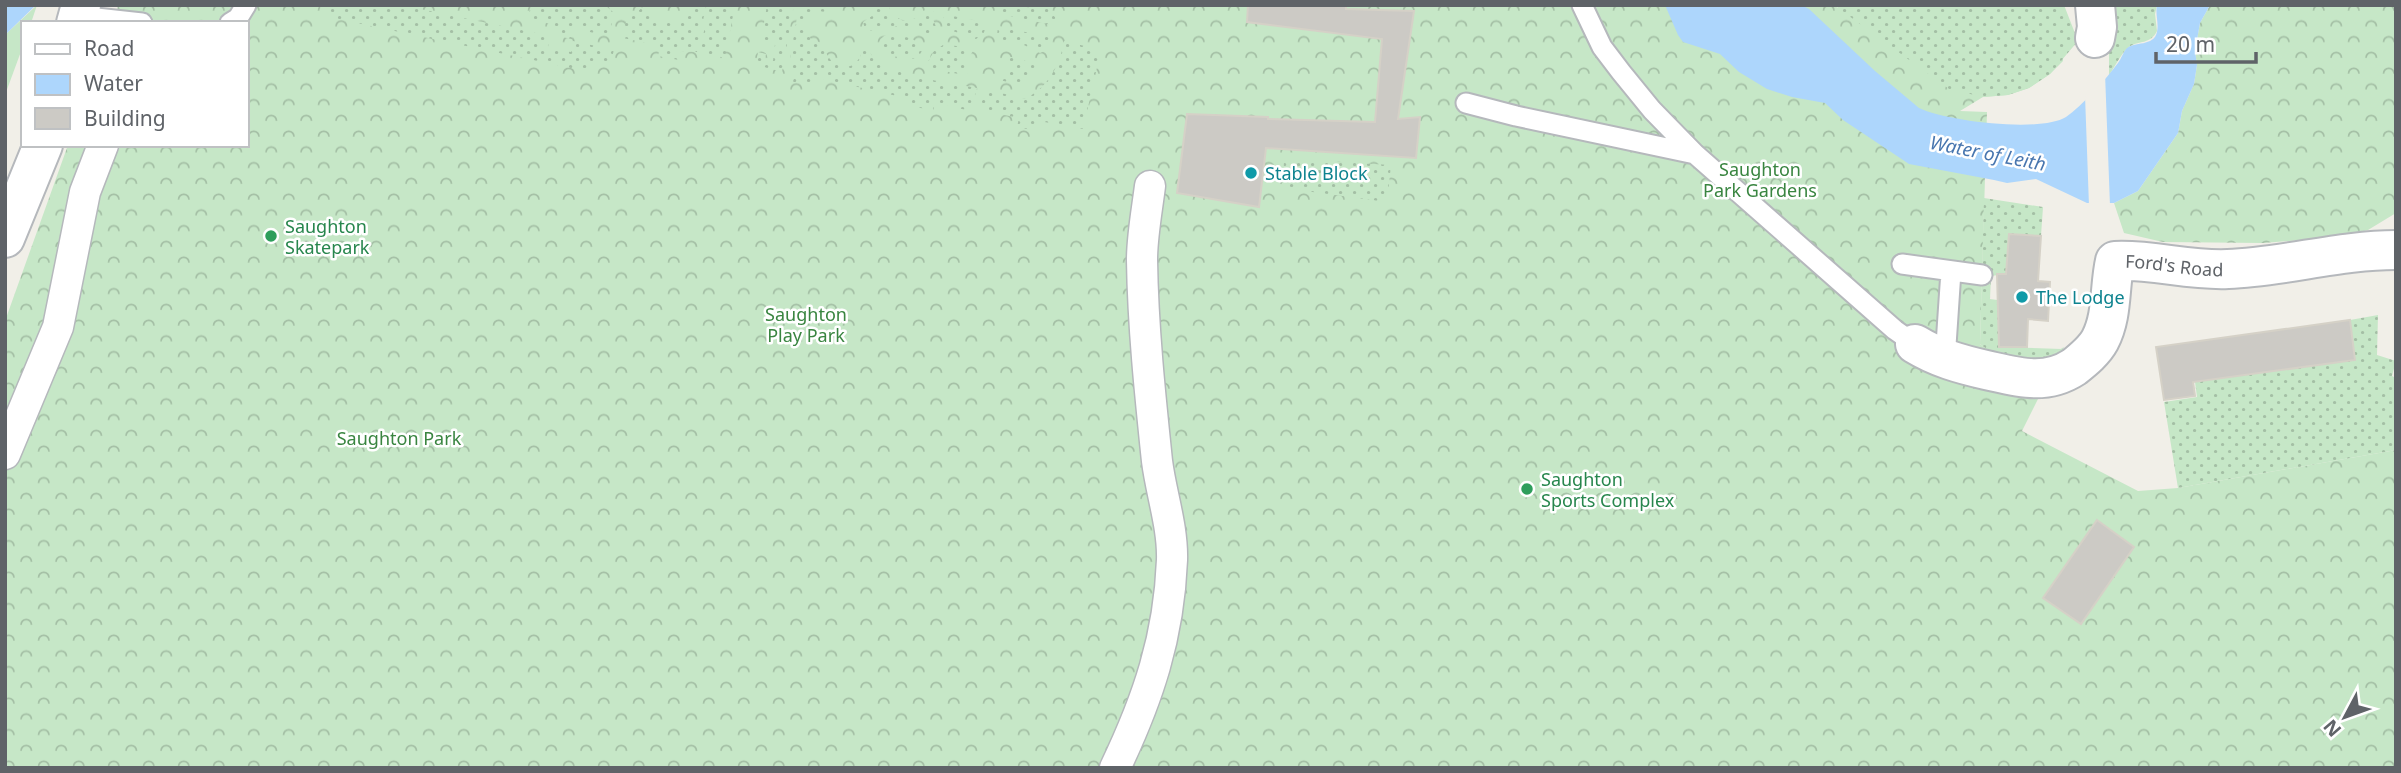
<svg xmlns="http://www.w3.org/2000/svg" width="2401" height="773" viewBox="0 0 2401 773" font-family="'Noto Sans',sans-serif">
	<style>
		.grass { fill: #c6e7c7 }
		.forest { fill: url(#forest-crowns) }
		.garden { fill: url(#garden-dots) }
		.water { fill: #add6fc }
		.pier { fill: #f1efe8 }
		.building { fill: #cccac5; stroke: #d5d1c7; stroke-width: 2 }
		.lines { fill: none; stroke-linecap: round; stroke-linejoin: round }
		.service-casing { stroke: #b5b8bc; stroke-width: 23 }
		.pedestrian-casing { stroke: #b5b8bc; stroke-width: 33 }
		.minor-casing { stroke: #b5b8bc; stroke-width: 42 }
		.tertiary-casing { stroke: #b5b8bc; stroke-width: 42 }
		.service { stroke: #fff; stroke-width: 19 }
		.pedestrian { stroke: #fff; stroke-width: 30 }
		.minor { stroke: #fff; stroke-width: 38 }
		.tertiary { stroke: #fff; stroke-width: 38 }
		.culture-dot { fill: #0f9aa8; stroke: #fff; stroke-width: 2.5 }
		.leisure-dot { fill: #2e9e5b; stroke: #fff; stroke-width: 2.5 }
		.labels { text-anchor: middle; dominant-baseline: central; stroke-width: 5; stroke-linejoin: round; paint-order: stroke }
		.park-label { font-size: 18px; fill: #398540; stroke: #fff }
		.culture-label { font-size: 18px; fill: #0d838f; stroke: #fff; text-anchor: start }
		.leisure-label { font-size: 18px; fill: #27864d; stroke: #fff; text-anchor: start }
		.street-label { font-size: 18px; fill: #5f6368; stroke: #fff }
		.water-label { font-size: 19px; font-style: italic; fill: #4876af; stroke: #fff }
	</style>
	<defs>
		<pattern id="forest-crowns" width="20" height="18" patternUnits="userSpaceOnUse" patternTransform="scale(1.75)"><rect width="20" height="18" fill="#c6e7c7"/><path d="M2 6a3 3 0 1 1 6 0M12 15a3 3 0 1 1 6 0" fill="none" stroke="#a4bfa5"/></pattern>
		<pattern id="garden-dots" width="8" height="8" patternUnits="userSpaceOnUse" patternTransform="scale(1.75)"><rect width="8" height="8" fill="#c6e7c7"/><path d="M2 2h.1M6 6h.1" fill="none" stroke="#a4bfa5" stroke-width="1.8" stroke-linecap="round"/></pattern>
	</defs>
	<rect width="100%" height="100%" fill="#f1efe8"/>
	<path class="grass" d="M37 5 31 23H23V46L5 95V35Z"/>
	<path class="forest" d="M118 5H1833L1838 8 2064 5 2063 61 2050 74 2029 88 2008 95 1983 97 1960 111 1987 112 1980 344 1985 348 2054 353 2064 347 2022 431 2138 491 2178 488 2396 450V768H5V321L68 145H247V23H115Z
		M2210 5H2396V213L2368 230 2340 237 2263 243 2163 242 2124 233 2114 203 2138 191 2178 133 2182 111 2194 84 2197 65 2195 51 2200 23Z"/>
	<path class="garden" d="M319 5H401L550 36 548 47 571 52 573 41 614 50 610 64 593 61 590 72 333 18 322 11Z
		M531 5H605L614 13 609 36 575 29 572 39 552 35 554 25 528 18Z
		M645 5C656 27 684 29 693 5H706L697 52 681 51 679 60 658 56 660 46 623 38 627 16 636 13Z
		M709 5H735L725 58 700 52Z
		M767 5H794L782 72 756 65 758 52 766 54 765 60 773 61 775 44 761 41Z
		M799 5H828L832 14C819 8 809 13 805 26L810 38 825 45C824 61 846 76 858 60 862 56 862 48 862 43H866C869 49 871 57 878 61 898 77 951 83 977 88L971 111 935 103 933 111 909 105 910 99 819 78 817 86 793 82 795 73 788 71Z
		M877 5H888L892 14 903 21 918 18 925 10 934 12 933 19 938 32 928 39 915 29 898 26H886L866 32 863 22 872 16Z
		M1003 5 1049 9 1057 20 1056 26 1001 14Z
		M1834 5H2064L2078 41 2050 74 2029 88 2008 95 1983 97 1949 89Z
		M2109 5H2157L2155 14 2157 31C2150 45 2139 40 2129 47 2121 53 2115 67 2109 75V37L2116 24Z
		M943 14 988 23V24L983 34 976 39 947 29 943 24Z
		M998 26 1052 38C1051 46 1048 50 1040 53L1022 44H1006L997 36Z
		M894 35 911 38 920 44 922 51 918 57 909 60 882 53 878 48 880 40 884 36Z
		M1064 41 1101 50 1083 129 1039 121 1037 131 1017 127 1019 118 980 110 985 89 1025 99C1048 87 1060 66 1064 41Z
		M943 45 957 46 973 51 966 61 968 76 925 67 934 51Z
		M1007 57C1022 56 1030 67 1045 64L1023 86 1000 80 1009 69Z
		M1284 159 1391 165 1387 202 1283 188Z
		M1984 198 2043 207 2041 236 2009 234 2006 274 1991 276 1990 299 2005 301 1999 327V347L2062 349C2035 364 2004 364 1980 344Z
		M2378 315 2377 355 2396 361 2392 376 2396 378V450L2178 488 2164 402 2197 397 2195 382 2355 360 2350 320Z"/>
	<path class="water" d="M5 5H36L5 35Z
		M1665 5H1801L1809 9 1875 71 1919 108C1946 121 2040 133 2066 117 2082 106 2106 79 2118 63 2121 59 2123 53 2126 49 2134 41 2154 47 2157 32 2159 23 2155 14 2157 5H2210L2200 23 2195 51 2197 65 2194 84 2182 111 2178 133 2138 191 2114 203H2087L2036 179 2007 183 1994 180 1909 164 1843 120 1825 103 1792 97 1767 89 1739 72 1720 54 1683 42 1678 35Z"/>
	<path class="pier" d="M2105 73 2110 206H2089L2085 95Z"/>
	<path class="building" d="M1248 5H1346V9L1414 11 1398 119 1420 117 1416 158 1266 148 1259 207 1177 193 1187 114 1268 117V119L1375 122 1382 39 1247 22Z
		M2009 234 2041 236 2038 281 2050 282 2048 321 2028 319 2027 347H1999L1997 274H2006Z
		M2350 320 2355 360 2193 382 2195 396 2164 400 2156 347Z
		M2097 520 2134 547 2081 624 2043 598Z"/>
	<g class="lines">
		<g class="service-casing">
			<path id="service" d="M1582 5 1602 47 1621 72 1652 110 1695 154 1895 330 1915 344
				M78 16 142 23
				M230 23 238 18 246 5
				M1466 103 1516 116 1695 154
				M1902 264 1982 275
				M1945 360 1951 271"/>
		</g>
		<g class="pedestrian-casing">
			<path id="pedestrian" d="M5 454 58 327 85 192 103 145
				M1115 768C1148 699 1169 637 1172 560 1173 527 1161 493 1157 461 1150 394 1143 327 1142 260 1142 236 1147 210 1150 186"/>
		</g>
		<g class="minor-casing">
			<g id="minor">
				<path d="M2095 5 2097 27 2095 38"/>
				<path id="s1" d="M1915 344C1938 358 1960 364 1986 370 2017 377 2045 386 2074 367 2084 359 2094 351 2100 340 2113 315 2109 287 2115 261 2152 259 2190 271 2228 269 2284 267 2340 250 2396 250"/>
			</g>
		</g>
		<g class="tertiary-casing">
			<path id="tertiary" d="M76 23 81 5
				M5 238 43 145"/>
		</g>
		<use href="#service" class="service"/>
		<use href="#pedestrian" class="pedestrian"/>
		<use href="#minor" class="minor"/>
		<use href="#tertiary" class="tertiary"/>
	</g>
	<g class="culture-dot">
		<circle cx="1251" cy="173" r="7"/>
		<circle cx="2022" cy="297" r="7"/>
	</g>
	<g class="leisure-dot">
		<circle cx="271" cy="236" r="7"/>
		<circle cx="1527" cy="489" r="7"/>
	</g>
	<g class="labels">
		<g class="park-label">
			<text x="1760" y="169">Saughton<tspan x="1760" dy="21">Park Gardens</tspan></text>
			<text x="806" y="314">Saughton<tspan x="806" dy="21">Play Park</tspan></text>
			<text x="399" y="438">Saughton Park</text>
		</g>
		<g class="culture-label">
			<text x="1265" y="173">Stable Block</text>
			<text x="2036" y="297">The Lodge</text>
		</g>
		<g class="leisure-label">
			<text x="285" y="226">Saughton<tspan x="285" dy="21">Skatepark</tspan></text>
			<text x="1541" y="479">Saughton<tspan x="1541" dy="21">Sports Complex</tspan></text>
		</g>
		<g class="street-label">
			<text stroke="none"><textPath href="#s1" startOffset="345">Ford's Road</textPath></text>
		</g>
		<g class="water-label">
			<text transform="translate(1988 153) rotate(11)">Water of Leith</text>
		</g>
	</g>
	<rect width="2401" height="773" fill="none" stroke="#5f6368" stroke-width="14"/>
	<rect x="21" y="21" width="228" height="126" fill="#ffffff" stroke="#bfc1c3" stroke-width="2"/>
	<rect x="35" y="44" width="35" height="10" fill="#ffffff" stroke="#bfc1c3" stroke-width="2"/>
	<text x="84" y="56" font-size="21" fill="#5f6368">Road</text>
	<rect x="35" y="74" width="35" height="21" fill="#add6fc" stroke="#bfc1c3" stroke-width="2"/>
	<text x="84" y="91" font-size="21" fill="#5f6368">Water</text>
	<rect x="35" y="108" width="35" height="21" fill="#cccac5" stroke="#bfc1c3" stroke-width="2"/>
	<text x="84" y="126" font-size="21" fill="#5f6368">Building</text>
	<g transform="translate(2345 717) rotate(229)" stroke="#ffffff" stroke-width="5" paint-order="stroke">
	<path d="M0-5L12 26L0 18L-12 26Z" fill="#5f6368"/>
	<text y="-10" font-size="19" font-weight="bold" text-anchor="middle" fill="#5f6368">N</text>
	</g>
	<path d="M2156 52v10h100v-10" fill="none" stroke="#5f6368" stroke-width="3.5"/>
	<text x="2166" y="52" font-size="21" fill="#5f6368" stroke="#ffffff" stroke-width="5" paint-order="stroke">20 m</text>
</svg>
